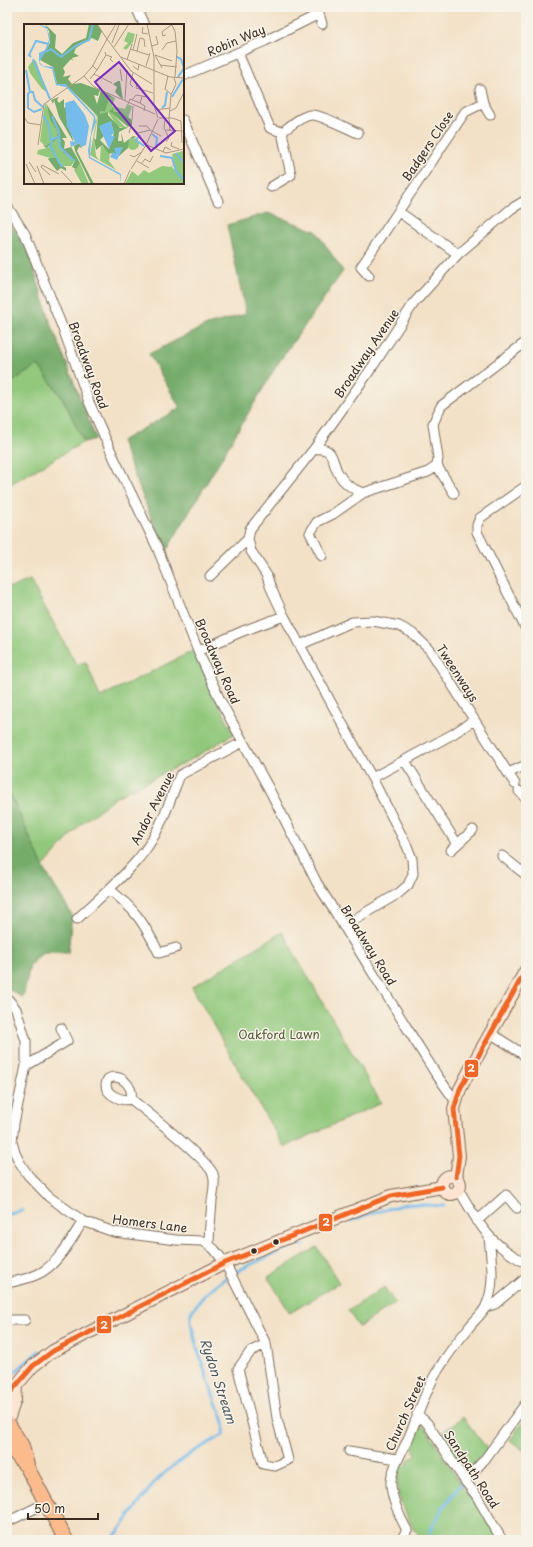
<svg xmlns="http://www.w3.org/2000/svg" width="533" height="1547" viewBox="0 0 533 1547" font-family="'Playpen Sans',sans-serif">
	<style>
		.green { fill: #91c87b; stroke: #66794c }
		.forest { fill: #74ac6b; stroke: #586b44 }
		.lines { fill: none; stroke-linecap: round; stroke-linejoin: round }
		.stream { stroke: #74bcec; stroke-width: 3 }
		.street-casing { stroke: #7b6a59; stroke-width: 11 }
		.secondary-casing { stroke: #7b6a59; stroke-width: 14 }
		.primary-casing { stroke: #7b6a59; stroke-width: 16 }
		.street { stroke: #fff; stroke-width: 9 }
		.secondary { stroke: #fde4d1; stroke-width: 12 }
		.primary { stroke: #fbbb8d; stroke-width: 14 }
		.bus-1-casing { stroke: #f7f3e8; stroke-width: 8 }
		.bus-1 { stroke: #f26522; stroke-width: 5 }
		.bus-dot { fill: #3b2a1e; stroke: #f7f3e8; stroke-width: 1.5 }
		.labels { text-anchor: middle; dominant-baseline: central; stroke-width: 3; stroke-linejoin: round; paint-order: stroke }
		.street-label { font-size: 12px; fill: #3b2a1e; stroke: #f7f3e8 }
		.park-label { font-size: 12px; fill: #55593a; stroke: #f7f3e8 }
		.water-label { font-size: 13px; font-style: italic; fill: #4c565c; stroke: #f7f3e8 }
		.inset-river { fill: none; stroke: #74bcec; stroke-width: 2 }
		.inset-road { fill: none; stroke: #a99883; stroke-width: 1 }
		.view { fill: #7b2cbf; fill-opacity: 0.15; stroke: #7b2cbf; stroke-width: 2 }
		.inset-edge { fill: none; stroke: #3b2a1e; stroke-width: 2 }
		.line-badge { stroke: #f7f3e8; stroke-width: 1.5 }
		.badge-label { font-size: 11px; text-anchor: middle; font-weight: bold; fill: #fff }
	</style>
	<rect width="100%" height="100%" fill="#f7f3e8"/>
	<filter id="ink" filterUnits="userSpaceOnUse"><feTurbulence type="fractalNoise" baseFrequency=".025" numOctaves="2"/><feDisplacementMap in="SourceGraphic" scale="8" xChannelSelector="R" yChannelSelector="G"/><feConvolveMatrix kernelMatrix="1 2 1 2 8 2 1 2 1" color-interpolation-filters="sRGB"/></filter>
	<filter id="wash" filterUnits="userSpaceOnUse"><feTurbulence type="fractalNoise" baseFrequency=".012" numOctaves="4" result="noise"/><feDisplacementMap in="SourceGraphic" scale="16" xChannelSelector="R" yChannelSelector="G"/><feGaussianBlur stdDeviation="0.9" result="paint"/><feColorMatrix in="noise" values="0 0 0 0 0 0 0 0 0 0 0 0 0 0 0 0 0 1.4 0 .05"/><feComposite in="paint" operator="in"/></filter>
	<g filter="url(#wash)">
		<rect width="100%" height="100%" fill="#f3e1c7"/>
		<path class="green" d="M38 365 63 399 84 442 7 486V385Z
			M30 580 76 664 86 662 100 697 193 651 234 734 190 760 116 797 81 824 43 867 7 787V700L12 693 7 683V584L10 588Z
			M282 932 381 1103 284 1147 238 1069 192 987Z
			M317 1247 339 1283 290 1313 268 1277Z
			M384 1287 395 1303 359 1327 348 1311Z
			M463 1417 488 1450 466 1476 439 1435Z
			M526 1418V1452L510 1440Z
			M419 1426H422L428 1431 463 1488 480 1507 499 1540H422C410 1523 397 1503 397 1481 397 1475 399 1468 400 1462H401V1465L407 1466 409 1459 415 1456 416 1454C409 1446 414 1434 419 1426Z"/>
		<path class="forest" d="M268 213 316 231 343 271 277 365 165 553 121 441 180 408 149 354 207 325 246 314 227 225Z
			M7 218 29 253 50 321 96 439 84 442 63 399 38 365 7 385Z
			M7 787 43 867 72 915 68 953 43 952 30 965 23 998 7 988Z"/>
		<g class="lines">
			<path class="stream" d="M7 1215 22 1210
				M350 1221 366 1215 406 1204 444 1206
				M7 1379 39 1351
				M429 1533 444 1506 461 1484
				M112 1540 154 1483 168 1470 193 1452 223 1435C228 1423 219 1411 215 1400 210 1386 187 1325 191 1313 192 1310 196 1306 198 1303 220 1274 263 1259 296 1245H304"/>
		</g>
	</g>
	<g filter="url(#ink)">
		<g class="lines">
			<g class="street-casing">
				<path id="street" d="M136 7 144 25
					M317 7 322 24
					M238 53 270 128 282 132C290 126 301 116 311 115 320 114 348 129 358 133
					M183 76 265 41 319 14
					M480 89 483 103 490 115
					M183 120 218 201
					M271 187 291 175 282 132
					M7 206 25 234 65 334 89 402 114 458 157 547 198 651 220 700 269 789 317 883 412 1036 436 1074 456 1102
					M399 212 458 254
					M369 276 361 267 465 112 483 103
					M314 449C335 447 331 460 338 473 344 484 352 489 363 493
					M526 486 480 518 477 525V532L526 629
					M454 493 437 466 438 458 433 424 441 406 526 342
					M248 539 251 551 267 576 270 586 284 616
					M322 556 310 533 317 522 333 514 363 493 428 472 437 466
					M210 576 248 539 250 529 314 449 373 366 414 303 458 254 511 209 526 200
					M300 645 352 622 373 621 399 626 412 633 430 650 508 773 526 765
					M198 651 243 631 284 616 372 778
					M405 761 457 844
					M508 773 515 784
					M519 791 526 799
					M451 850 473 830
					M502 856 526 875
					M109 889C136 910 144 923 159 953L176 948
					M77 919C98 899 121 880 139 858 159 835 169 803 180 775L243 742
					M343 926 399 893 408 885 413 874 412 859 407 846 372 778 453 734 474 720
					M7 998 16 1009 26 1041V1066L14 1123 12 1142 15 1153 20 1163 28 1175 49 1197 83 1221 114 1232 176 1240 203 1241 209 1245 214 1249 225 1263 266 1344 277 1418 288 1460 275 1466 263 1464 238 1369 251 1351 266 1344
					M490 1033 526 1056
					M26 1066 67 1041 61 1028
					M131 1099C134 1086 120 1072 108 1079 107 1080 106 1084 106 1085 106 1095 123 1102 131 1099 146 1111 208 1160 213 1174 216 1182 213 1193 212 1201 211 1216 209 1230 209 1245
					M459 1190C480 1226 488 1243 526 1263
					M477 1221 506 1195 517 1208
					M7 1283C18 1281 32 1278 42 1272 60 1261 72 1238 83 1221
					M486 1307 495 1304 526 1278
					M7 1320H25
					M417 1414 427 1423 465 1481 476 1495 502 1540
					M349 1451 397 1459
					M465 1481 485 1459 526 1403
					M7 1522 46 1503
					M401 1540 407 1530C400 1518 390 1495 391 1481 393 1465 402 1453 408 1439 419 1415 425 1389 440 1367 448 1354 457 1342 467 1330 472 1322 482 1315 486 1306 496 1285 491 1259 489 1237"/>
			</g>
			<g class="secondary-casing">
				<path id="secondary" d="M442 1185a9 9 0 1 1 18 0a9 9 0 1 1-18 0Z
					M456 1177 459 1156 454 1109 456 1102 460 1089 472 1066 526 970
					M7 1396 33 1366 53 1351 225 1263 391 1196 442 1187
					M9 1417 15 1400 16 1387"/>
			</g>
			<g class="primary-casing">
				<path id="primary" d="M9 1425 22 1446 28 1469 66 1540
					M7 1443 24 1464"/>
			</g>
			<use href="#street" class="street"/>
			<use href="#secondary" class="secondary"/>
			<use href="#primary" class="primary"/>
			<g class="bus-1-casing">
				<path id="bus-1" d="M456 1177 459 1156 454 1109 460 1089 526 970
					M7 1396 33 1366 53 1351 225 1263 391 1196 442 1187"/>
			</g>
			<use href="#bus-1" class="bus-1"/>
		</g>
	</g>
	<g class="bus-dot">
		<circle cx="276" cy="1242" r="3.5"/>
		<circle cx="254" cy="1251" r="3.5"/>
	</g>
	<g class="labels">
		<g class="street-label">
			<text transform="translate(236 40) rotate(-23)">Robin Way</text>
			<text transform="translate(427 146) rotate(-56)">Badgers Close</text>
			<text transform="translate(366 353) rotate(-56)">Broadway Avenue</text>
			<text transform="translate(89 365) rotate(70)">Broadway Road</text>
			<text transform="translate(218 661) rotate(66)">Broadway Road</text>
			<text transform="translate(458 673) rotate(57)">Tweenways</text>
			<text transform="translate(152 808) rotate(-63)">Andor Avenue</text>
			<text transform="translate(369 945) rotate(58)">Broadway Road</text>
			<text transform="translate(150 1223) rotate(7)">Homers Lane</text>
			<text transform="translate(405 1413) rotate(-66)">Church Street</text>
			<text transform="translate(472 1469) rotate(57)">Sandpath Road</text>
		</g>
		<g class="park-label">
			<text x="279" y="1034">Oakford Lawn</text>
		</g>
		<g class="water-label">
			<text transform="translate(219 1381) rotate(72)">Rydon Stream</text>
		</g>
	</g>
	<g transform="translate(24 24)">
		<rect width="160" height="160" fill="#f3e1c7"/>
		<path d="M104 8 111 10 109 18 102 26 99 24 104 19 100 17ZM9 36 12 37 23 68 18 65 6 49 4 43ZM86 73 91 74 88 82 101 85 103 80 108 82 104 95 93 87H86L103 105 93 102 84 88 76 92 77 87 81 88ZM21 79 34 108V113L22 122 27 124V120L34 114 39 129 51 136 47 142H36L26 134 13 130 14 126 23 124 16 117ZM65 82 74 92 70 114 72 132 76 137 77 121 86 129 85 137 92 146 66 131 73 93ZM103 120a6 6 0 1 1 12 0a6 6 0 1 1-12 0ZM159 127 160 160H101L108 147 114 152 120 146 125 149 138 142 147 143 149 140 148 144 152 146 148 130ZM56 139 65 160H58L50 146Z" fill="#91c87b"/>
		<path d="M21 0 32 11 31 24 38 30 49 19 62 14 65 0H73L78 7 74 17 68 14 52 24 50 29 55 32 48 34 49 37 47 35 39 44 41 48 39 53 47 51 44 55 48 60 57 59 76 66 74 72 70 71 73 80 77 66 91 74 86 73 81 88 77 87 76 90 84 88V91L96 104 104 103 85 87 89 84V87L96 88 108 96V101L95 108 94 117H98L97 108 100 119 105 115 109 112 113 113 105 115 104 124 95 132 93 124 92 130 84 129 78 121 72 126 70 114 72 116 74 92 41 60H33L29 43 16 36 26 19 25 7ZM82 99H87L90 109 85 125 76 116 80 112 76 104ZM94 57H96L99 76 91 68 93 63 89 60ZM35 73 33 76 35 79 40 75V84L42 83V92L50 119 35 93 30 76 29 80 27 76ZM22 79 43 114H38L41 118 40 125 47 123 56 139 52 145 48 143 51 136 39 129 34 114 27 120 28 126 25 122 22 124 19 121 22 122 33 113 34 108 27 97ZM55 119 58 124 55 123 53 127 70 160H67L51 127 50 122ZM26 134H32L34 139 42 144V147L37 144 33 147 24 135Z" fill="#74ac6b" fill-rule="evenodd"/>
		<path d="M14 0 23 3 26 15 24 24 15 38 19 42 29 43 33 60H42L71 92 72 98 67 112 66 133 97 150 96 160V151L65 134 64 126 70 93 42 63 32 61 28 45 18 42 15 39V29L21 26 25 16 23 5ZM50 76 61 91 65 102 62 121 57 123 55 119 47 123 46 117 51 118 43 102 41 79ZM87 97 90 109 87 112H91L85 125 75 102ZM99 123 93 136 86 133 89 128 92 130 90 124Z" fill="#74bcec"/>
		<path class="inset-river" d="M22 28 27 25 37 33 53 21 65 16 69 0M7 33 5 31 12 17 25 20M153 33 157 35 160 44 154 53M9 35 26 75M2 46 6 68H9L11 76 20 84M6 68 4 70V84L10 88 18 85M148 73 159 55M138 84 141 81 143 68M19 91 25 102 27 116 34 113M28 92 35 108 36 123 50 137M128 110 133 114 132 124M116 111 112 116 120 122M28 117 26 122 38 143M152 129 160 139M136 132 148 134 152 147 160 156"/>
		<path class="inset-road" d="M92 0 83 15 107 47 128 60M123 0 130 33V81L134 94M147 0 151 7 153 27 151 53M119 3 118 9 124 10M142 11 139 12 138 8 147 1M88 19 95 1M128 22 134 20 132 12M90 23 105 0M106 25 125 31M109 26 113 10M138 26 143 19 152 17M113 27 116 14 120 15 121 23M82 31 88 33 86 35 89 38M131 31 148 37M131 31 138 44M97 33 146 53 160 54M103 36 108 20M136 41 153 43M109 42 114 46 115 40M122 42 126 29M96 45 98 57M73 46 82 31 81 28M109 49 106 60 109 63M70 50 88 59M60 52 70 63 131 90M144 52 141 65 147 70M66 55 73 46 69 42M113 59 112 64 129 69M118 73 116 79 121 82 120 87M101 76 103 46M108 76 112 71 123 73M104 80 106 75 116 79M131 86 146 84M146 87 152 84 160 68M0 93 4 99 17 101M135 94H148L157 97M145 94 147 71 152 60 150 54M145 94 146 107M141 95 140 104 145 114 142 118M108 96 109 82M157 97 158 119M115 102H123L126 106M142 106 159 107M105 109 107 102 114 109 126 106 137 112M148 118 147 122 155 125M14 121 20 80 59 53 68 43 83 15 73 0M122 121 134 95M123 121 142 129 160 125M139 128 141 123 147 126M106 131 110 133 118 128M113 137 125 144M5 138 12 148M118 139 121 135 126 138 129 132M2 140 11 160M13 142 20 160M107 145 122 121M37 147 49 160M26 151 17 143 18 141 35 150M100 160 106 146"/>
		<path class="view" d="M95 38 151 107 127 127 71 58Z"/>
		<rect width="160" height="160" class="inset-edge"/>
	</g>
	<g class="line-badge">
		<rect x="464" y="1059" width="15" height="19" rx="4" fill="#f26522"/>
		<rect x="318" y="1213" width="15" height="19" rx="4" fill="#f26522"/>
		<rect x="96" y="1315" width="16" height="19" rx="4" fill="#f26522"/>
	</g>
	<g class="badge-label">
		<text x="471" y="1072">2</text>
		<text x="326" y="1226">2</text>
		<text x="104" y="1329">2</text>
	</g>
	<rect width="533" height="1547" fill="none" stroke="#f7f3e8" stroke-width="24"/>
	<path d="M28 1513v6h70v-6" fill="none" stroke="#3b2a1e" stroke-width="2"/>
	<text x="34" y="1513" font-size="12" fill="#3b2a1e" stroke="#f7f3e8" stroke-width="3" paint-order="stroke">50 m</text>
</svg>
